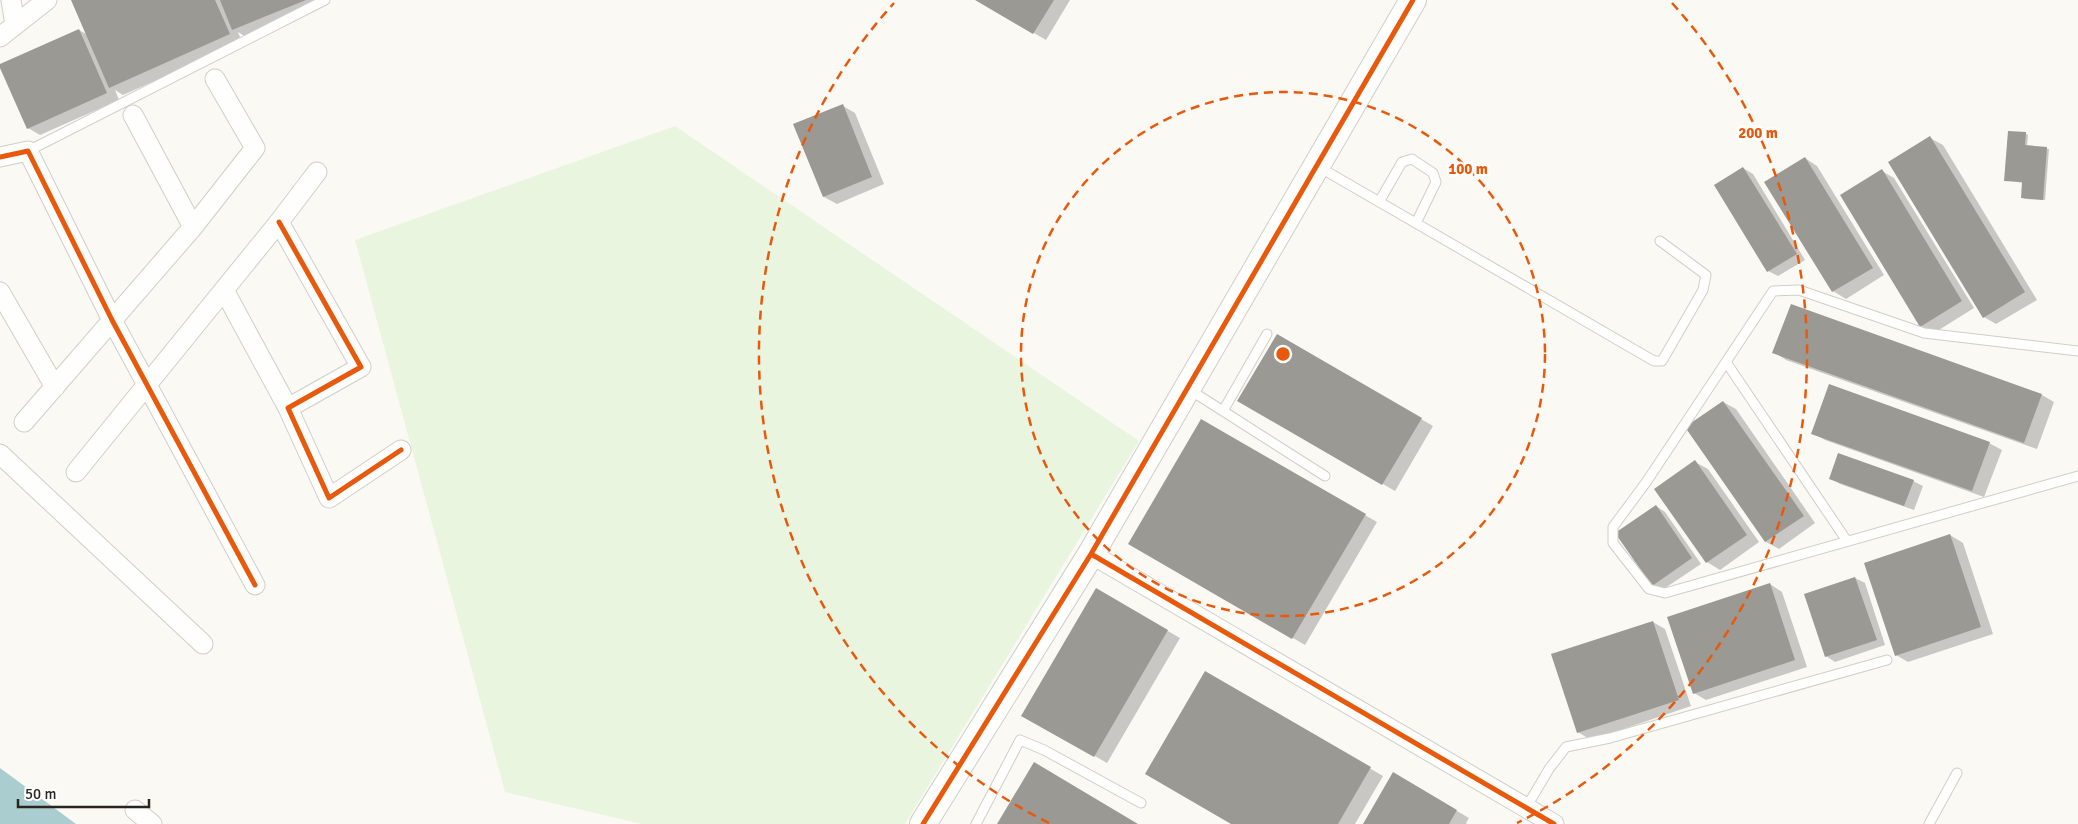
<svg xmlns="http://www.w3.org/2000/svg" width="2078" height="824" viewBox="0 0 2078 824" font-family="Signika,sans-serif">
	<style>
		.green { fill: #eaf5e0 }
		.water { fill: #aacdcf }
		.shadow { fill: #0003 }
		.building { fill: #9b9993 }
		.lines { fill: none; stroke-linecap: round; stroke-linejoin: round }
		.lane-casing { stroke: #d1cec8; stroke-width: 11 }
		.street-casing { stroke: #d1cec8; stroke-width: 21 }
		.secondary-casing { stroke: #d1cec8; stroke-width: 28 }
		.lane { stroke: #fefefd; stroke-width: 9 }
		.street { stroke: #fefefd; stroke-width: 19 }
		.secondary { stroke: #fefefd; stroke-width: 26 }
		.cycleway-casing { stroke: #fff; stroke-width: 8 }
		.cycleway { stroke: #e8590c; stroke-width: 5 }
		.ring { fill: none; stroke: #e8590c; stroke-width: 2.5; stroke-dasharray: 9 6 }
		.centre { fill: #e8590c; stroke: #fff; stroke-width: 2.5 }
		.ring-label { font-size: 15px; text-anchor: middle; font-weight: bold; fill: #e8590c; stroke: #fff; stroke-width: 5; stroke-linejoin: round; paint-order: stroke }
	</style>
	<rect width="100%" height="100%" fill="#fbf9f4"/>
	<path class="green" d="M675 126 1139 441 905 824H642L505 792 355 240Z"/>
	<path class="water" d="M0 768 76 824H0Z"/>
	<path class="shadow" d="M72 0H327L246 37 238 32 242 42 123 95 115 90 119 100 40 135 28 128 79 30 88 35Z
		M977 0H1070L1046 40Z
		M843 106 855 113 884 184 837 204 824 197 795 125Z
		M2025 133 2028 135 2027 146 2049 149 2045 200 2025 199 2022 197 2023 183 2005 180Z
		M1930 138 1943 145 2037 300 1996 324 1984 317Z
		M1805 158 1817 166 1884 275 1846 299 1833 291 1766 182Z
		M1743 168 1753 174 1805 260 1778 276 1768 271Z
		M1882 171 1894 178 1974 308 1934 333 1921 326Z
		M1277 335 1433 426 1395 491 1239 401Z
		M1774 352 2042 395 2054 402 2037 449 1786 360Z
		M1723 402 1736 409 1815 523 1779 549 1766 542 1686 428Z
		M1202 421 1377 522 1305 645 1130 543Z
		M1813 433 1989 443 2002 450 1984 497 1825 440Z
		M1695 462 1708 469 1759 542 1720 570 1707 562 1656 489Z
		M1830 478 1913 481 1923 486 1914 510 1840 484Z
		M1656 506 1665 512 1701 564 1662 590 1653 585Z
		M1950 535 1963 543 1993 634 1908 662 1896 655Z
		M1855 578 1865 583 1885 645 1835 662 1826 656Z
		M1770 584 1782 592 1807 667 1706 700 1694 693Z
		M1097 590 1180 638 1107 763 1023 715Z
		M1653 622 1665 629 1691 706 1591 740 1578 732Z
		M1206 673 1383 776 1355 824H1234Z
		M1393 774 1469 818 1466 823 1467 824H1364Z"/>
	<path class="building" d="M71 0H215L230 34 109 88Z
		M220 0H306L232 30Z
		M975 0H1054L1033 34Z
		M79 29 107 93 27 129 0 68V64Z
		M843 104 872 177 823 197 793 124Z
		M2008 131 2026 132 2025 145 2047 147 2043 200 2021 198 2022 182 2004 181Z
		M1930 136 2025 292 1983 318 1888 162Z
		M1805 157 1873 268 1832 292 1764 182Z
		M1743 167 1797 254 1767 272 1714 185Z
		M1882 169 1962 301 1920 327 1840 195Z
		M1791 304 2042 394 2024 443 1772 353Z
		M1277 334 1422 418 1382 485 1237 401Z
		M1829 384 1990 442 1972 491 1811 434Z
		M1723 401 1804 516 1765 542 1685 427Z
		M1201 419 1366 514 1292 639 1128 544Z
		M1838 453 1914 480 1904 506 1829 479Z
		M1695 460 1747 535 1706 563 1654 489Z
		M1656 505 1692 558 1652 586 1615 533Z
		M1950 534 1981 627 1895 656 1864 563Z
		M1855 577 1877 640 1825 657 1804 594Z
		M1770 583 1795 660 1693 694 1667 617Z
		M1096 588 1168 630 1094 757 1021 716Z
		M1653 621 1679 700 1577 733 1551 654Z
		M1205 671 1371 767 1338 824H1231L1145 774Z
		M1034 762 1138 824H997Z
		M1393 772 1457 810 1449 824H1363Z"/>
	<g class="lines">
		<g class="lane-casing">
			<path id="lane" d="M28 151 325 0
				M1319 167 1654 361H1662L1703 290 1706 275 1660 241
				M1379 202 1402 162 1412 159 1433 173 1436 182 1416 223
				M2078 351 1924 333 1799 290 1773 291 1647 481 1613 527V543L1649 589 1665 593 2078 476
				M1726 362 1847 541
				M1190 390 1325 476
				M1223 411 1267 334
				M1526 808 1549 769 1566 747 1610 738 1887 660
				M976 824 1020 740 1044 750 1141 803
				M1929 824 1957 773"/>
		</g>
		<g class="street-casing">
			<path id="street" d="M11 0 15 25
				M0 37 47 0
				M133 115 193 227
				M0 157 28 151 112 320 255 585
				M279 222 361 367 288 408 329 498 401 450
				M224 290 288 408
				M0 292 55 387
				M24 422 193 227 255 148 215 79
				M0 454 203 644
				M76 472 279 222 317 172
				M1091 554 1554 824
				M135 810 152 824"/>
		</g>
		<g class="secondary-casing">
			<path id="secondary" d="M923 824 1091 554 1413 0"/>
		</g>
		<use href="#lane" class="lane"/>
		<use href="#street" class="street"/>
		<use href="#secondary" class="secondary"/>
		<g class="cycleway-casing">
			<path id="cycleway" d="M0 157 28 151 112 320 255 585
				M279 222 361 367 288 408 329 498 401 450
				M1091 554 1554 824
				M923 824 1091 554 1413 0"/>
		</g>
		<use href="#cycleway" class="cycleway"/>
	</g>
	<g class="ring">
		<circle cx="1283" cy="354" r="262"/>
		<path d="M1049 823A524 524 0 0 1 894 3M1672 3A524 524 0 0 1 1517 823"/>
	</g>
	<circle cx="1283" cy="354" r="8" class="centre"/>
	<g class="ring-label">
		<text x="1758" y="138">200 m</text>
		<text x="1468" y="174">100 m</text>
	</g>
	<path d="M18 799v8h131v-8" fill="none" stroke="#29251d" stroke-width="2.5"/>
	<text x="25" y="799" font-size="15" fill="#29251d" stroke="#ffffff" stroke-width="4" paint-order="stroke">50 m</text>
</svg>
